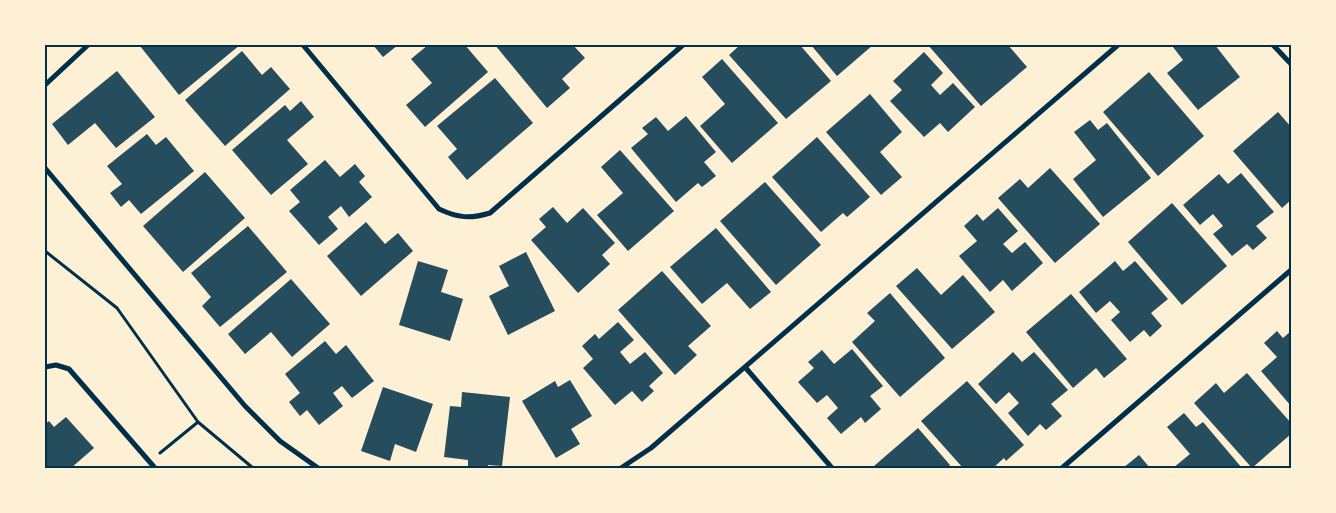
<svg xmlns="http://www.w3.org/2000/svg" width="1336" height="513" viewBox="0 0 1336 513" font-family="'Public Sans',sans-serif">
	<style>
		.building { fill: #264d5e }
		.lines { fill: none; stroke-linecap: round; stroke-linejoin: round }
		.path { stroke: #003049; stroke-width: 3 }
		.minor { stroke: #003049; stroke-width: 5 }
		.neatline { fill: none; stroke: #003049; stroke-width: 2 }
	</style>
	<rect width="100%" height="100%" fill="#fdf0d5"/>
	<path class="building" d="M141 45H240L179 95 140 46Z
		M373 45H398L383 57Z
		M428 45H465L488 72 425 127 406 105 432 83 411 59Z
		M495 45H573L585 58 562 79 570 88 547 108Z
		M740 45H800L831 81 786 119 729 55Z
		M811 45H873L837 76Z
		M928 45H1008L1027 67 981 106Z
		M1175 45H1215L1240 77 1198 110 1167 73 1183 60 1173 47Z
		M242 51 262 75 271 67 290 89 225 146 185 100Z
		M924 52 943 73 931 85 940 95 953 83 975 107 948 132 940 123 924 137 890 101 902 90 893 81Z
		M722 59 778 123 732 163 700 126 725 104 702 77Z
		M117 71 155 117 116 148 95 123 68 145 52 124Z
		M1149 72 1204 136 1158 176 1103 112Z
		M495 78 533 123 467 180 448 157 457 149 437 126Z
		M870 94 902 132 880 152 902 177 881 195 826 132Z
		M301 101 314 117 287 140 308 164 271 195 232 150 285 105 290 111Z
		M1278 112 1291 127V200L1282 208 1233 151Z
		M686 116 716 152 704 162 716 176 702 187 698 183 676 202 631 148 648 134 642 128 656 117 668 131Z
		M1090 120 1098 130 1107 123 1151 178 1103 217 1073 179 1096 160 1074 132Z
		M147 134 156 145 166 137 194 171 141 214 129 200 121 207 110 193 122 184 107 166Z
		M817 137 870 197 847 217 843 213 821 232 772 177Z
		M620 150 674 211 628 251 597 215 623 193 601 167Z
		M325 160 340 177 355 164 365 176 359 182 372 197 349 217 341 206 328 217 338 229 319 245 289 211 300 202 290 190Z
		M1050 168 1100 224 1055 263 998 198 1020 179 1028 188Z
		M205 172 245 218 183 272 143 226Z
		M1241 173 1274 212 1256 226 1267 238 1253 250 1247 244 1232 256 1213 234 1223 226 1213 214 1200 225 1183 205 1219 174 1228 184Z
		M765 182 821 245 776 285 720 221Z
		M1172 203 1227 266 1182 305 1128 242Z
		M553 207 567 223 583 208 615 243 602 255 610 264 578 293 531 240 546 227 539 219Z
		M998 208 1018 231 1003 244 1012 253 1025 242 1043 263 1012 291 1003 280 990 292 959 256 977 241 964 226 977 214 983 221Z
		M366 222 385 244 398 233 413 251 361 296 327 256Z
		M248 226 287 272 220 327 202 306 211 297 191 273Z
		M716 228 771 292 750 309 727 283 702 304 670 267Z
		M526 252 555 311 508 335 489 296 509 286 499 266Z
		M418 261 448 270 441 292 463 299 450 341 399 325Z
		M1115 261 1123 271 1135 261 1168 299 1151 313 1162 326 1150 337 1144 330 1130 342 1111 320 1120 312 1110 301 1096 313 1079 292Z
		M917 268 941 295 963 275 995 312 952 349 896 286Z
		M662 271 711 326 688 346 697 355 675 375 618 310Z
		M291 279 330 324 292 357 271 332 245 354 228 334Z
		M890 293 945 358 900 397 852 342 875 321 867 313Z
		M1071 294 1127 359 1104 378 1096 368 1073 388 1026 332Z
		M618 322 634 340 620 352 630 364 645 352 663 373 649 386 654 391 642 402 632 391 615 405 583 368 593 359 582 346 595 334 599 339Z
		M1277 331 1283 338 1291 331V406L1261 371 1277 357 1264 343Z
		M325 341 336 354 346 345 374 381 352 398 342 386 333 393 343 406 319 425 307 410 300 416 289 402 300 393 285 374Z
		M852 349 883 386 870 396 881 409 865 423 861 417 841 434 827 418 838 408 827 395 817 403 798 382 814 368 808 362 822 350 834 364Z
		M1013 352 1022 362 1034 352 1068 390 1051 404 1062 416 1046 430 1040 424 1028 436 1008 413 1019 403 1009 392 996 404 978 384Z
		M1247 373 1291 423V434L1252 468 1194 403 1216 383 1224 393Z
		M570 380 592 416 571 429 580 444 556 458 522 401 555 381 558 387Z
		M967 381 1024 445 1006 461 1004 458 993 468H963L921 421Z
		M383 387 433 404 416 452 395 444 390 461 361 451Z
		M462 392 510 397 502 466 488 465V468H468V460L444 457 450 406 461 407Z
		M1184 413 1196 427 1203 422 1242 468H1173L1190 454 1167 427Z
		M66 417 94 448 71 468H45V424L49 421 54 427Z
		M918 428 950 465 947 468H876L874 466Z
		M1139 455 1150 468H1123Z"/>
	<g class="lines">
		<path class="path" d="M45 251 117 308 198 422 253 468
			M160 453 198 422"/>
		<path class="minor" d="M303 45 439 209C458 218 470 219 490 213L683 45
			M1273 45 1291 64
			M45 85 88 45
			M45 168 245 406 280 441 318 468
			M45 367 56 365 69 369 155 468
			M745 367 832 468
			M621 468 651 448 1118 45
			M1062 468 1291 270"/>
	</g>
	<rect width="1336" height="513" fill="none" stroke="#fdf0d5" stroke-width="92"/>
	<rect x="46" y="46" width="1244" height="421" class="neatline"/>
</svg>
